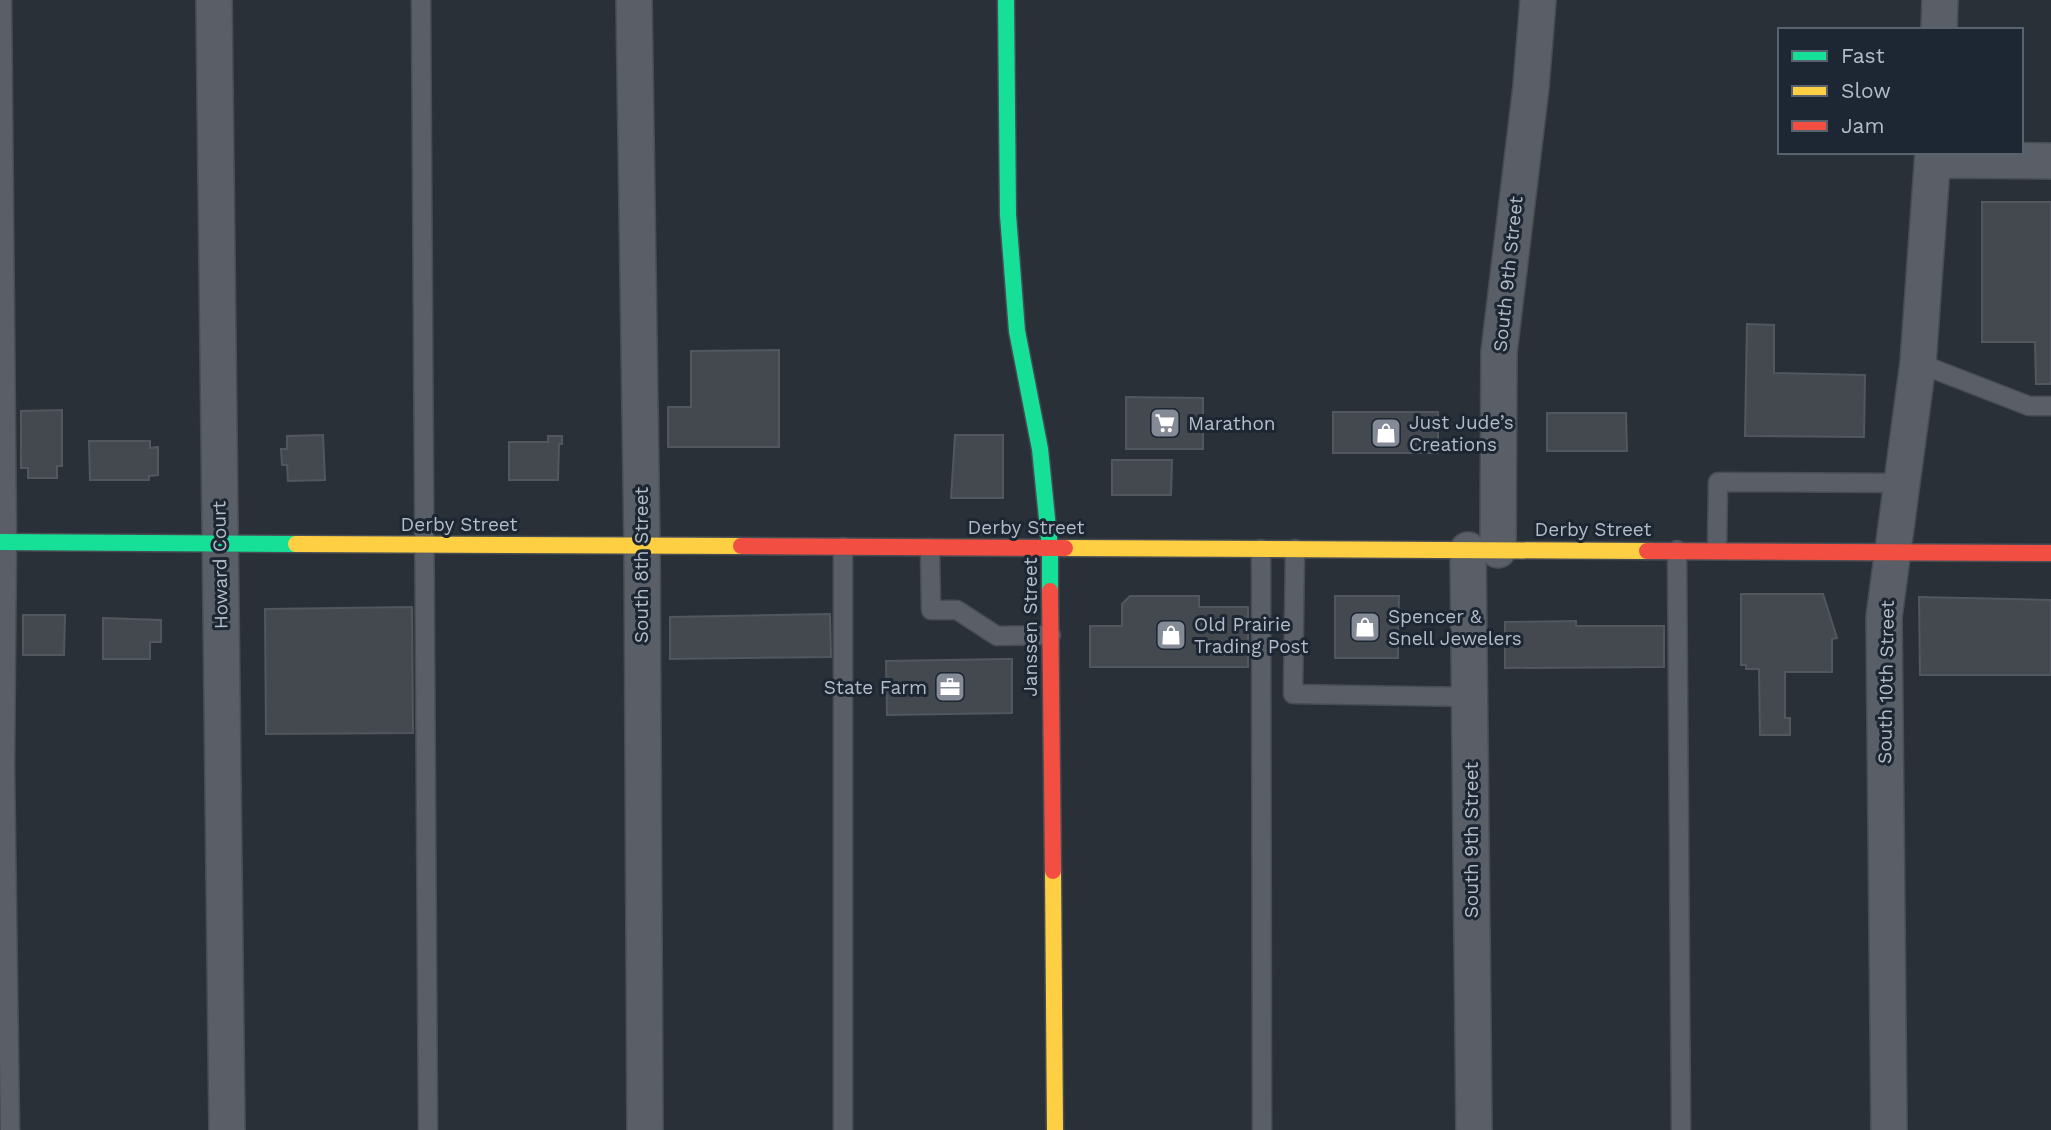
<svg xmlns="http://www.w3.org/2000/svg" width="2051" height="1130" viewBox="0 0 2051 1130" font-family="'Work Sans',sans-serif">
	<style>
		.building { fill: #444950; stroke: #52575f; stroke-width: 2 }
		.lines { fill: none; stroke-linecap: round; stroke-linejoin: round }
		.lane-casing { stroke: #484c53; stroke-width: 21 }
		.street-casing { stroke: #484c53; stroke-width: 38 }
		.fast-casing { stroke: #484c53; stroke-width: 19 }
		.slow-casing { stroke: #484c53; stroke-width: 19 }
		.jam-casing { stroke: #484c53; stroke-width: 19 }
		.lane { stroke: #5a5e66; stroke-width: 18 }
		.street { stroke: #5a5e66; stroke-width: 35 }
		.fast { stroke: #16e098; stroke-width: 16 }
		.slow { stroke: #ffcf43; stroke-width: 16 }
		.jam { stroke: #f24e42; stroke-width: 16 }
		.labels { text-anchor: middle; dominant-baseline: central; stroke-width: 6; stroke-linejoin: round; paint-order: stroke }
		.street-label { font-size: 19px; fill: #b4bcc9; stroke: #1d2633 }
		.poi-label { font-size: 19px; fill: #b4bcc9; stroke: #1d2633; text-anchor: start }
	</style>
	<rect width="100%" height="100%" fill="#2a3038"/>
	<path class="building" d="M1982 202H2051V384H2036L2035 342H1982Z
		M1747 324 1774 325V373L1865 375 1864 437 1745 436Z
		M779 350V447H668V407H691V351Z
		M1126 397 1203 398V449H1126Z
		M62 410V466H57V478H28V468H21V411Z
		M1333 412H1438V453H1333Z
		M1547 413H1626L1627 451H1547Z
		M323 435 325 480 288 481 287 465H282L281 449H287V436Z
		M955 435H1003V498H951Z
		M548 436H562V444H559L558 480H509V442H548Z
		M89 441H150V448L158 447V475L149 476V480H90Z
		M1112 460H1172L1171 495H1112Z
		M1741 594H1823L1837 638 1832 639V672H1785V718H1790V735H1760L1759 669H1746V665H1741Z
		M1130 596H1199V607H1248V667H1090V626H1122V604Z
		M1335 596H1399L1398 658H1335Z
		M1919 597 2051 600V675H1920Z
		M412 607 413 733 266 734 265 609Z
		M830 614 831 657 670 659V617Z
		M23 615H65L64 655H23Z
		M103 618 161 620V642H150V659H103Z
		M1576 621V626H1664V667L1505 668V622Z
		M1006 659H1012V713L887 715 886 661Z"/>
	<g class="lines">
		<g class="lane-casing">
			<path id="lane" d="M2 0 7 542 5 765 10 1130
				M421 0 428 1130
				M1918 363 2029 406H2051
				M843 547V1130
				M930 548 931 610H957L997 636 1051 635
				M1261 549 1262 1130
				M1295 549 1293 694 1470 697
				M1677 550 1681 1130
				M1717 550 1718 482 1904 483"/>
		</g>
		<g class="street-casing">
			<path id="street" d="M214 0 227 1130
				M634 0 642 546 645 1130
				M1939 30 1940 0
				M1933 160 2051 161
				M1468 550 1474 1130
				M1498 550 1499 352 1531 87 1538 0
				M1889 1130 1884 617 1918 363 1933 152"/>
		</g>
		<g class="fast-casing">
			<path id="fast" d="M1006 0 1008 215 1017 331 1040 449 1050 548V591
				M0 542 296 544"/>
		</g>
		<g class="slow-casing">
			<path id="slow" d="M296 544 741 546
				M1065 548 1647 551
				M1053 871 1055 1130"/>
		</g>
		<g class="jam-casing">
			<path id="jam" d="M741 546 1065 548
				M1647 551 2051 553
				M1050 591 1053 871"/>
		</g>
		<use href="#lane" class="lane"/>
		<use href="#street" class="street"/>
		<use href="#fast" class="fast"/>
		<use href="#slow" class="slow"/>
		<use href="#jam" class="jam"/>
	</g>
	<defs>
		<g id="supermarket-square" transform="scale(1.575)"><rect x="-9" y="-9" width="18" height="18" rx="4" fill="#848b96" stroke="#1d2633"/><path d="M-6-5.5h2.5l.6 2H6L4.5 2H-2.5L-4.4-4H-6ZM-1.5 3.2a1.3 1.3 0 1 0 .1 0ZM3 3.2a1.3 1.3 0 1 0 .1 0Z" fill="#fff"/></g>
		<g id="shop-square" transform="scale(1.575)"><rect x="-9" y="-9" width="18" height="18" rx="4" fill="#848b96" stroke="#1d2633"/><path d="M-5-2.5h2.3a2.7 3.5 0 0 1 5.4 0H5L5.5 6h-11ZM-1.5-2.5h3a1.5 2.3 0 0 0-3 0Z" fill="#fff"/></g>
		<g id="office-square" transform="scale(1.575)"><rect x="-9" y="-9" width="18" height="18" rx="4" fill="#848b96" stroke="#1d2633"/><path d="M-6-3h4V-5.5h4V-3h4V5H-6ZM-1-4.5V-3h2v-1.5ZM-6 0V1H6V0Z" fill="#fff"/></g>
	</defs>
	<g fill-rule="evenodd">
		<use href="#supermarket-square" x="1165" y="423"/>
		<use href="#shop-square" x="1386" y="433"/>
		<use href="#shop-square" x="1365" y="627"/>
		<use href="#shop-square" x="1171" y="635"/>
		<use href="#office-square" x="950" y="687"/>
	</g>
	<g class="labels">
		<g class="street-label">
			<text transform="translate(1508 274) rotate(-84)">South 9th Street</text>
			<text x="459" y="524">Derby Street</text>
			<text x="1026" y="527">Derby Street</text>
			<text x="1593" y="529">Derby Street</text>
			<text transform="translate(220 565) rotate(-91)">Howard Court</text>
			<text transform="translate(641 565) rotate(-90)">South 8th Street</text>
			<text transform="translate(1030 627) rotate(-90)">Janssen Street</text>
			<text transform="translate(1886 682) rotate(-89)">South 10th Street</text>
			<text transform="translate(1471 840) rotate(-90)">South 9th Street</text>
		</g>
		<g class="poi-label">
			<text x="1409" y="422">Just Jude’s<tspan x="1409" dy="22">Creations</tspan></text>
			<text x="1188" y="423">Marathon</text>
			<text x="1388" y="616">Spencer &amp;<tspan x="1388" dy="22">Snell Jewelers</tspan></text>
			<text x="1194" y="624">Old Prairie<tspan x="1194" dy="22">Trading Post</tspan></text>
			<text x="927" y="687" text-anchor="end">State Farm</text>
		</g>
	</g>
	<rect x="1778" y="28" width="245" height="126" fill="#1d2633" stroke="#59626f" stroke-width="2"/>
	<rect x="1792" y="51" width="35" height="10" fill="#16e098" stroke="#59626f" stroke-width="2"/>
	<text x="1841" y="63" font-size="21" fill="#b4bcc9">Fast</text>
	<rect x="1792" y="86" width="35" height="10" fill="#ffcf43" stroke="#59626f" stroke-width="2"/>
	<text x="1841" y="98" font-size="21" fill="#b4bcc9">Slow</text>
	<rect x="1792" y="121" width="35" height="10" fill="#f24e42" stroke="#59626f" stroke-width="2"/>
	<text x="1841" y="133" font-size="21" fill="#b4bcc9">Jam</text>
</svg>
